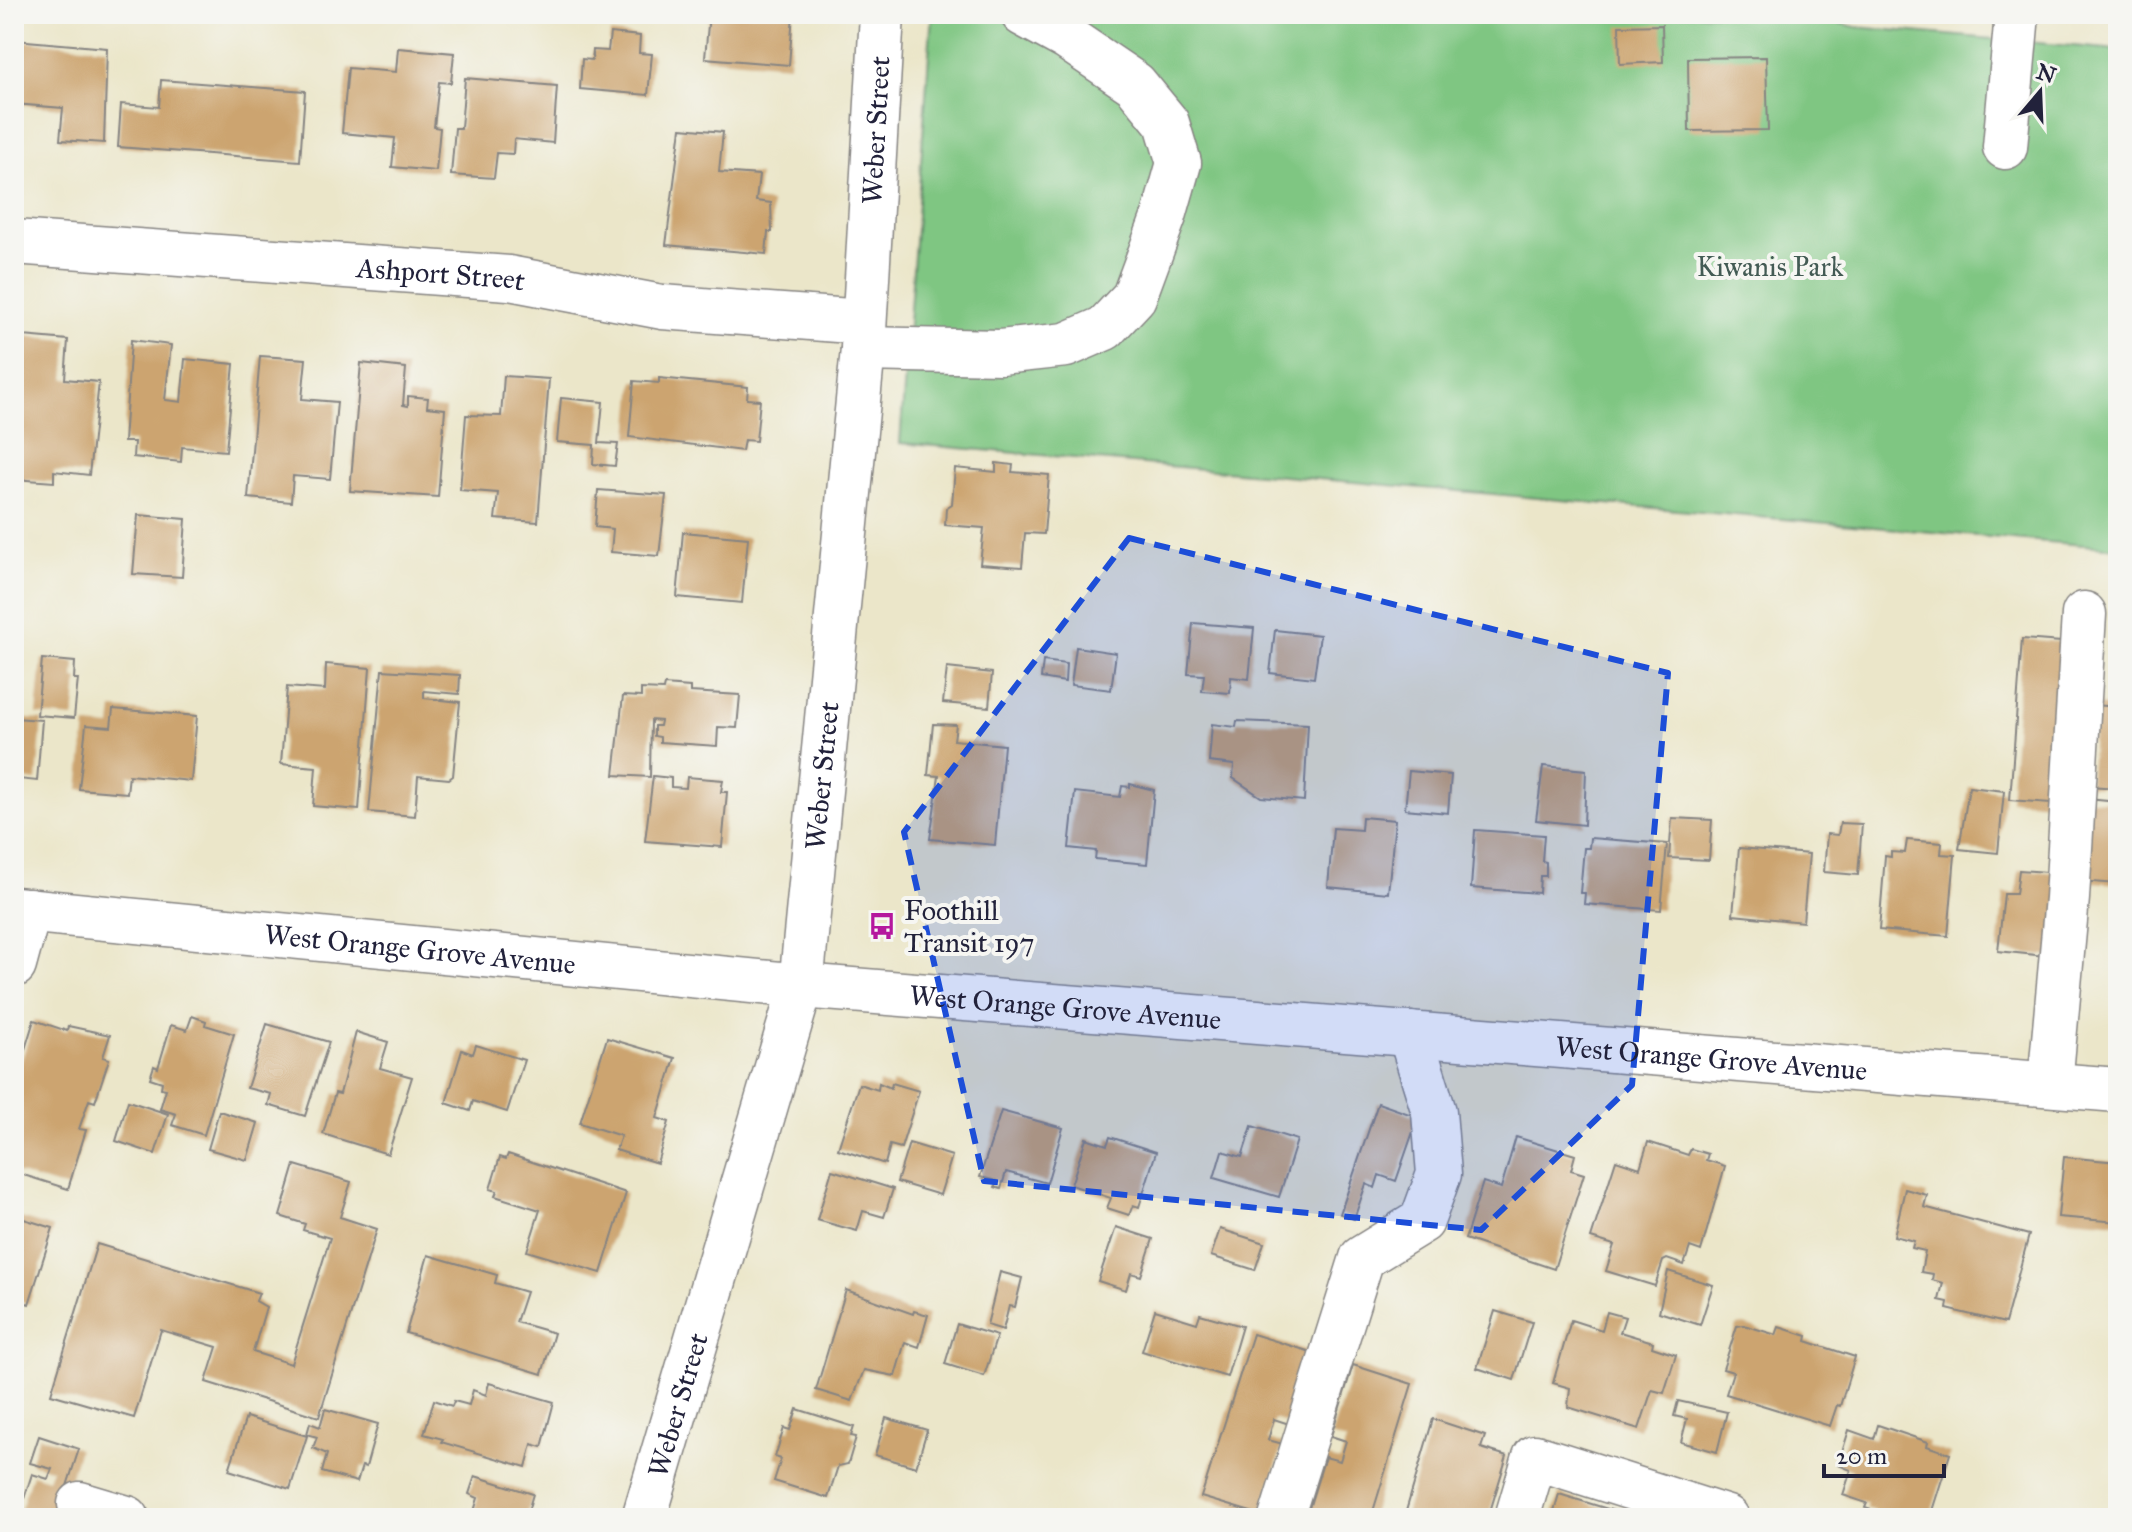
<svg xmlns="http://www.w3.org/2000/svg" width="2132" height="1532" viewBox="0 0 2132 1532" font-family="'IM FELL Great Primer',serif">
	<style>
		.green { fill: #7fc682; stroke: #50745e; stroke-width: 2 }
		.building { fill: #cca46f }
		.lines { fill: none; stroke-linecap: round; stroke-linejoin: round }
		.minor-casing { stroke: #868482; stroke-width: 47 }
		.minor { stroke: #fff; stroke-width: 44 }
		.marked { fill: #1d4ed8; fill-opacity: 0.2; stroke: #1d4ed8; stroke-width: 6; stroke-dasharray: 16 10; stroke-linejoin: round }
		.labels { text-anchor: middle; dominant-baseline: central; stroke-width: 8; stroke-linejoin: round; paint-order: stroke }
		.street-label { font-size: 28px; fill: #22223b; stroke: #f6f6f2 }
		.park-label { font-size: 28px; fill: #435b54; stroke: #f6f6f2 }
		.poi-label { font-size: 28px; fill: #22223b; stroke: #f6f6f2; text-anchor: start }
	</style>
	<rect width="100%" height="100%" fill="#f6f6f2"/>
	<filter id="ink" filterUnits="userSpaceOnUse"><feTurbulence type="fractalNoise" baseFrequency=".0125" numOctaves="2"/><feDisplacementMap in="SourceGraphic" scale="16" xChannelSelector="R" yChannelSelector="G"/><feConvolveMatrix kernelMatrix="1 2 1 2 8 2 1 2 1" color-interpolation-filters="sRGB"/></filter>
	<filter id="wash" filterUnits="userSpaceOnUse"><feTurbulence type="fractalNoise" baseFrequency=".006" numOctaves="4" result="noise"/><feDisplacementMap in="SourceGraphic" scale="32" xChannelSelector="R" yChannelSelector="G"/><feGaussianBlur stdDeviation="1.8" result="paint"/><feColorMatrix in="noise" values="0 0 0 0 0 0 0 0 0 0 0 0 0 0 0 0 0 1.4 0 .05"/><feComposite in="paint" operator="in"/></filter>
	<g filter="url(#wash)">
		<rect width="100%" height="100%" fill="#ebe6c9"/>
		<path class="green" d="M932 14H1799L1856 27 2118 50V548L900 443Z"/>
		<g id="blocks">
			<path class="building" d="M709 14H793L789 65 705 58Z
				M1662 25 1663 62 1620 64 1619 26Z
				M610 33 640 36 639 53 652 54 648 95 580 89 582 59 592 60 593 50 608 51Z
				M15 40 107 48 104 143 60 140 63 108 14 104Z
				M398 48 454 53 451 83 439 82 434 127 440 128 436 171 392 167 395 138 342 133 348 68 396 72Z
				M1766 57 1768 130 1689 131 1688 58Z
				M465 78 557 86 553 143 514 139 513 154 497 153 494 178 451 175 455 128H461Z
				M161 80 305 91 300 161 118 147 121 104 159 107Z
				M681 128 723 132 719 172 759 175 756 201 771 203 772 232H768L766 254 666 245Z
				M23 336 68 340 65 379 99 382 89 475 54 471V482L14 479Z
				M131 340 171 345 165 400 181 402 185 359 234 364 226 451 182 447 181 462 133 457 134 442H124Z
				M260 356 306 359 302 399 337 402 330 479 293 476 291 502 248 498Z
				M361 363 406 368 403 405 408 406V396L428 398 427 407 445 409 438 497 350 491Z
				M504 376 549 379 538 522 495 519 498 493 460 490 466 415 501 416Z
				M659 378 748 387 747 399 760 400 756 441 744 440 742 451 629 437 634 381 659 383Z
				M561 398 603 402 599 443 618 444 615 466 593 464 594 445 557 442Z
				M996 463 1013 465 1012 472 1049 475 1044 534 1025 533 1022 567 980 564 984 528 945 525 946 508 952 504 955 468 996 472Z
				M598 490 666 495 659 556 611 552 613 529 595 527Z
				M138 515 186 519 182 577 133 574Z
				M683 532 748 538 742 603 677 597Z
				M1193 623 1254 628 1249 679 1231 677 1230 693 1202 691 1204 675 1188 674Z
				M1275 630 1320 635 1314 678 1270 673Z
				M2022 639 2074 643 2051 803 2010 800Z
				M1076 647 1116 653 1111 690 1071 685Z
				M42 659 75 662 74 679H78L74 718 37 715Z
				M1043 661 1066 664 1065 682 1041 678Z
				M326 664 370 668 359 810 313 806 316 767 281 764 287 687 325 690Z
				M947 668 992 673 989 707 943 703Z
				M382 670 460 675 459 694 424 691V698L460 702 453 776 449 779 418 776 415 816 369 812Z
				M664 685 690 687V692L740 695 737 728 718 727 717 746 660 742V737L654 736V726H660L661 721 651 720 650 777 614 775 623 696 641 697V689L663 690Z
				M2095 705 2118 707V788L2089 786Z
				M113 709 197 716 191 781 129 775 127 793 79 789 86 725 111 727Z
				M14 718 42 720 37 781 19 779 18 785 14 784Z
				M1237 721 1308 724 1304 801 1261 797 1233 778 1234 765 1209 762 1212 724 1236 727Z
				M933 724 956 725 954 740 1004 745 995 845 930 839 939 776 928 775Z
				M1543 766 1586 770 1584 825 1536 820Z
				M1409 771 1451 775 1448 813 1405 809Z
				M653 776 671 778V787L686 788 687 777 723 780 721 792H727L722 847 645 841Z
				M1130 784 1154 790 1147 864 1095 859 1096 851 1069 848 1075 792 1120 797 1122 786 1130 787Z
				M1969 787 2004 791 1998 853 1959 849Z
				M2087 799 2118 802V884L2080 881Z
				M1362 817 1395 820 1388 893 1328 887 1333 828 1361 830Z
				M1672 818 1712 820 1709 860 1669 858Z
				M1840 823 1862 824 1858 875 1824 872 1827 834 1838 835Z
				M1475 830 1544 835 1542 861 1546 862V876H1540L1539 893 1471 888Z
				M1590 838 1667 844 1661 910 1584 904 1585 893H1580L1584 848H1589Z
				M1907 840 1942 843 1941 854 1955 855 1948 936 1879 930 1885 856 1891 857V852L1905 853Z
				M1739 848 1809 854 1803 922 1733 915Z
				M2019 870 2061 873 2055 957 1998 951 2004 894H2016Z
				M192 1016 206 1021 205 1025 234 1034 204 1135 172 1125 176 1114 160 1109 166 1089 161 1088 162 1082 150 1078 154 1066 158 1068 171 1025 187 1030Z
				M34 1020 67 1031 68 1026 110 1035 103 1057 109 1059 95 1102 89 1100 79 1129 86 1130 68 1189 14 1172V1085Z
				M267 1024 329 1042 305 1116 268 1105 271 1094 247 1088Z
				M356 1032 388 1042 380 1068 412 1077 388 1154 323 1134 335 1093 340 1094Z
				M607 1038 675 1058 657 1118 669 1122 657 1163 616 1150 621 1136 580 1123Z
				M476 1045 524 1060 507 1112 473 1101 470 1111 446 1103 462 1050 473 1054Z
				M879 1083 891 1088 892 1083 919 1091 901 1148 890 1145 885 1164 838 1149 859 1084 878 1090Z
				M128 1101 168 1114 155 1154 116 1141Z
				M1378 1103 1418 1117 1396 1181 1379 1175 1375 1188 1366 1184 1354 1219 1340 1214Z
				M219 1111 258 1123 247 1160 208 1149Z
				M1001 1111 1063 1128 1047 1183 1006 1172 1001 1189 995 1187 997 1181 980 1177Z
				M1252 1126 1297 1140 1279 1197 1214 1178 1222 1151 1242 1157Z
				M1110 1137 1156 1152 1139 1207 1133 1205 1129 1215 1107 1208 1111 1198 1071 1185 1086 1138 1107 1145Z
				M1516 1137 1575 1155 1571 1170 1584 1174 1554 1269 1465 1239 1483 1182 1501 1188Z
				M1648 1142 1688 1155 1691 1149 1708 1154 1706 1160 1725 1166 1701 1251 1690 1247 1684 1265 1667 1259 1663 1261 1655 1286 1606 1271 1614 1245 1591 1238 1616 1160 1640 1168Z
				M909 1143 952 1156 940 1195 897 1182Z
				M508 1154 626 1193 601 1273 527 1251 540 1210 495 1196 497 1191 490 1189 500 1157 506 1159Z
				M2064 1157 2118 1162V1222L2058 1217Z
				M295 1165 351 1182 340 1217 377 1229 319 1417 206 1382 217 1347 161 1330 134 1418 51 1394 97 1244 259 1293 256 1301 266 1307 253 1352 291 1364 330 1238 303 1230 305 1224 280 1216Z
				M832 1170 893 1189 884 1217 863 1211 857 1231 817 1220Z
				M1905 1189 1927 1195 1924 1207 2029 1235 2005 1323 1947 1309 1948 1302 1939 1300 1943 1283 1932 1280 1933 1274 1921 1272 1925 1251 1912 1248 1914 1241 1894 1236Z
				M14 1216 53 1228 29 1304 14 1299Z
				M1116 1227 1153 1239 1141 1276 1131 1273 1126 1290 1098 1281Z
				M1220 1229 1264 1243 1255 1270 1211 1256Z
				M428 1255 497 1275 495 1283 526 1292 516 1322 554 1333 542 1374 406 1333Z
				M1668 1271 1713 1285 1700 1325 1659 1312Z
				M1000 1272 1022 1278 1015 1307 1009 1306 1003 1330 987 1325Z
				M846 1290 913 1314 914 1311 928 1315 919 1347 905 1342 895 1376 864 1370 852 1401 816 1390Z
				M1155 1310 1197 1323 1200 1314 1242 1326 1227 1377 1142 1351Z
				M1495 1311 1532 1322 1514 1380 1477 1368Z
				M1607 1312 1625 1317 1620 1332 1653 1342 1652 1347 1676 1355 1664 1393 1652 1390 1639 1429 1568 1407 1570 1388 1553 1383 1571 1320 1602 1330Z
				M957 1324 997 1336 984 1376 945 1364Z
				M1744 1325 1776 1335 1779 1327 1807 1336 1806 1341 1855 1357 1840 1406 1837 1405 1830 1426 1726 1394 1733 1372 1723 1369 1737 1326Z
				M1253 1334 1311 1352 1289 1424 1274 1419 1268 1440 1283 1444 1261 1515 1201 1497Z
				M1353 1365 1412 1384 1371 1518H1306L1325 1457 1340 1461 1346 1441 1331 1436Z
				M489 1383 554 1402 542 1447 532 1444 526 1467 441 1442 443 1439 424 1434 434 1400 452 1406 454 1401 469 1405 473 1390 486 1395Z
				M1678 1401 1727 1412 1717 1452 1681 1442 1687 1419 1674 1416Z
				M325 1409 378 1424 366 1467 362 1466 357 1482 322 1472 327 1454 313 1448 317 1437 307 1434 310 1423 320 1427Z
				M797 1409 854 1427 851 1436 856 1437 848 1464 838 1466 828 1498 774 1481 781 1459 775 1457 784 1428 790 1430Z
				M246 1417 307 1436 290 1489 229 1470Z
				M886 1418 927 1430 916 1467 875 1455Z
				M1433 1419 1485 1436 1481 1448 1507 1456 1488 1518H1404Z
				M1878 1425 1928 1442 1927 1446 1950 1454 1931 1514 1920 1510 1918 1518H1895L1865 1508 1867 1503 1843 1495 1851 1470 1838 1465 1849 1430 1874 1439Z
				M39 1436 79 1449 67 1486 75 1488 65 1518H32L19 1514 32 1474 48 1479 52 1469 30 1463Z
				M475 1476 533 1494 526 1518H472L478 1498 469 1494Z
				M1559 1494 1634 1517V1518H1552Z"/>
		</g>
	</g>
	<g filter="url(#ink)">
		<use href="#blocks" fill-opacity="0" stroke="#868482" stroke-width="2"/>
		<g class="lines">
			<g class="minor-casing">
				<g id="minor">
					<path d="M2005 147 2017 14"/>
					<path id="s1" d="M14 242 509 278 662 307 864 322"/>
					<path d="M863 349 1000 352 1066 345 1105 328 1134 297 1164 216 1179 163 1167 123 1135 84 1067 38 1023 14"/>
					<path id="s2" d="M14 909 801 986 2118 1090"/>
					<path d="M14 965 29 910"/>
					<path d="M2050 1084 2067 898 2084 614"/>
					<path d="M80 1504 127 1518"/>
					<path id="s3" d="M644 1518 801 986 863 349 882 14"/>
					<path d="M1281 1518 1362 1258 1422 1221 1439 1174 1434 1112 1410 1034"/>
					<path d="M1517 1518 1535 1457 1727 1518"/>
				</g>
			</g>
			<use href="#minor" class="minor"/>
		</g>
	</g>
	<path class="marked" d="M1129 538 1668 673 1632 1085 1481 1230 984 1181 904 832Z"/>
	<defs>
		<g id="bus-bare" transform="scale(2.16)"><path d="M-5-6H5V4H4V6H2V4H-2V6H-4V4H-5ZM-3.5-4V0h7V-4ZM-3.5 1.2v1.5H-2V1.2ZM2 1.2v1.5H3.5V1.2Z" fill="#b5179e" stroke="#f6f6f2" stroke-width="2.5" paint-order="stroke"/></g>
	</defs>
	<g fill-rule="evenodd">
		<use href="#bus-bare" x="882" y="926"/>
	</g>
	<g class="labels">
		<g class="street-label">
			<text stroke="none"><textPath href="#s3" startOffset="1414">Weber Street</textPath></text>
			<text stroke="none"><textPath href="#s1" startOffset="428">Ashport Street</textPath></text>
			<text stroke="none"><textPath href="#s3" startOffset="766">Weber Street</textPath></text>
			<text stroke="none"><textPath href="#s2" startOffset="408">West Orange Grove Avenue</textPath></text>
			<text stroke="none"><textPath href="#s2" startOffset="1056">West Orange Grove Avenue</textPath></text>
			<text stroke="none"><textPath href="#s2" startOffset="1704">West Orange Grove Avenue</textPath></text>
			<text stroke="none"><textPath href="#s3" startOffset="118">Weber Street</textPath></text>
		</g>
		<g class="park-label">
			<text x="1770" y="266">Kiwanis Park</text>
		</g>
		<g class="poi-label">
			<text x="904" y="910">Foothill<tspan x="904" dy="32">Transit 197</tspan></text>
		</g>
	</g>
	<rect width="2132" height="1532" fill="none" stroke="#f6f6f2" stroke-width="48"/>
	<g transform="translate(2040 92) rotate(19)" stroke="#f6f6f2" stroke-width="6" paint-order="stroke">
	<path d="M0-6L14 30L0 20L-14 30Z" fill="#22223b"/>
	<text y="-12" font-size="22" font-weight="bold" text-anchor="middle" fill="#22223b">N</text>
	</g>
	<path d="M1824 1464v12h120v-12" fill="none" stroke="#22223b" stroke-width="4"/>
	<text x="1836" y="1464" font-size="24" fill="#22223b" stroke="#f6f6f2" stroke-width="6" paint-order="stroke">20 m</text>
</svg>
